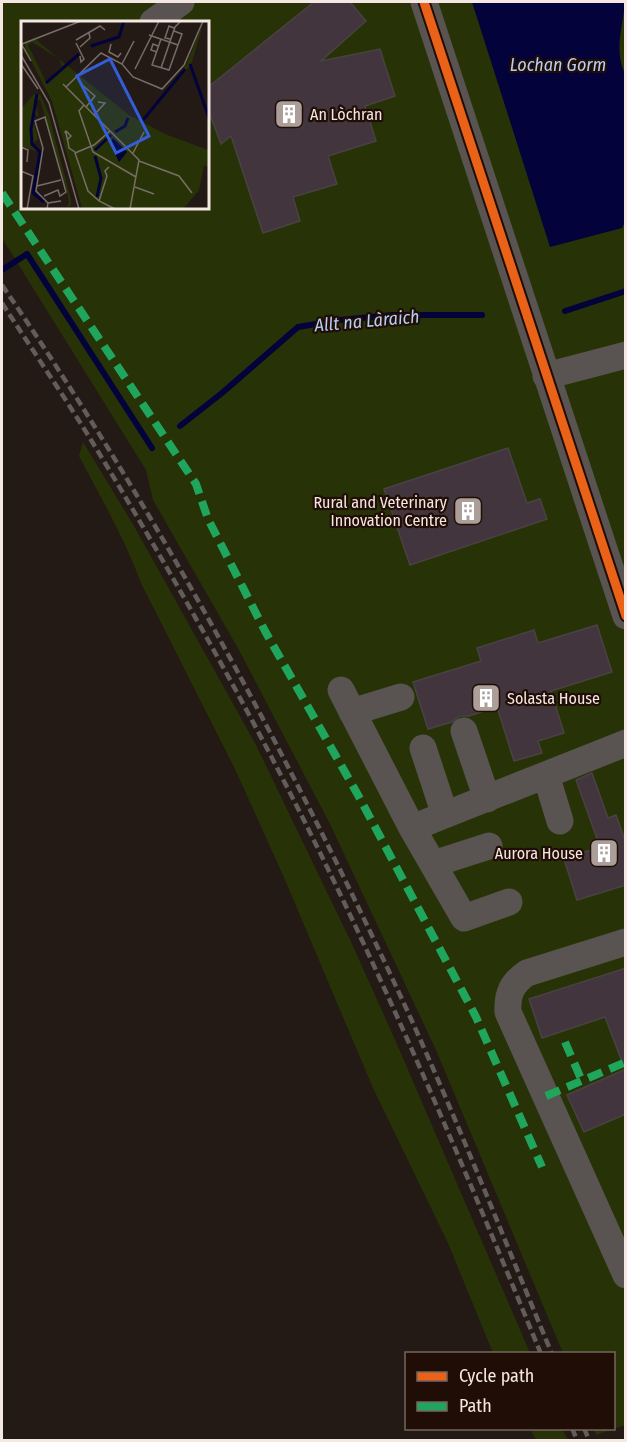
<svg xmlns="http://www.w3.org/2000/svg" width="627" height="1442" viewBox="0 0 627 1442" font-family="'Fira Sans Condensed',sans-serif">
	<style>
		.green { fill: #273307; fill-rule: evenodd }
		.water { fill: #03023a }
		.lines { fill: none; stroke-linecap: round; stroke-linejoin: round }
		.stream { stroke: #03023a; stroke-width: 6 }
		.building { fill: #42353e; stroke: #494243; stroke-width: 1.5 }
		.minor { stroke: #595451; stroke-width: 27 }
		.rail { stroke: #625c5a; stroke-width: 4.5; stroke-dasharray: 9 4.5; stroke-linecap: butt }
		.quiet { stroke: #20a55d; stroke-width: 8; stroke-dasharray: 15 8; stroke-linecap: butt }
		.cycleway-casing { stroke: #200e06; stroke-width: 13 }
		.cycleway { stroke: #ea6118; stroke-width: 9 }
		.labels { text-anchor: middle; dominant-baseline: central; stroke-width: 4.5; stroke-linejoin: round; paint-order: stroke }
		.poi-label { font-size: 16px; fill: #f5e7e2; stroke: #200e06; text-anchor: start }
		.water-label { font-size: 18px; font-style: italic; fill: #b5cef5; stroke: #200e06 }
		.inset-river { fill: none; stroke: #03023a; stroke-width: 3 }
		.inset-road { fill: none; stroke: #786c67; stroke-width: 1.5 }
		.view { fill: #335dd9; fill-opacity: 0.15; stroke: #335dd9; stroke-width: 3 }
		.inset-edge { fill: none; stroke: #f5e7e2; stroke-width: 3 }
	</style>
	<rect width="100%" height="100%" fill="#241a15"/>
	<path class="green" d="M2 2H625V1425L596 1435 594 1429 614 1428V1354L563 1353 436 1050 330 824 239 650 153 500 146 470 2 238ZM22 22H207V207H22Z
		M83 442 134 526 256 745 352 944 396 1042 530 1353H493L448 1243 373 1088 286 882 235 769 141 583C125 539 101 498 79 456Z
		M530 1429H562L568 1440H536Z"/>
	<path class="water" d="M472 2H625C623 28 613 50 626 76V220L622 228 550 247Z"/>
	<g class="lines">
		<path class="stream" d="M2 270 27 254 152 448
			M565 311 626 291
			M180 426 222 393 298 327 340 320 393 315H482"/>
	</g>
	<path class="building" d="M314 2H350L366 21 321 61 380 49 395 96 365 106 376 141 328 156 337 184 293 197 300 221 263 233 231 136 221 144 207 106V88Z
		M508 448 527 503 540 499 547 519 410 565 384 489Z
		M597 625 612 672 551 691 564 733 538 741 542 753 514 761 497 707 469 716H460L452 722 428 729 413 682 481 661 477 648 534 630 538 643Z
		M592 773 608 818 616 815 626 843V885L577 900 564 859 600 847 576 780Z
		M626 968V1066L624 1067 605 1017 542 1038 529 999Z
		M626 1069V1114L584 1132 567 1095Z"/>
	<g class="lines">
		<path class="minor" d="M424 2 626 616
			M153 22 181 2
			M546 376 626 355
			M341 690 412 828
			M352 712 401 697
			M464 731 487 799
			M423 748 445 815
			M546 775 560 821
			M433 864 489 846
			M509 902 464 918 412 828 626 743
			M626 942 527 973C512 983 507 994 508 1012L626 1275"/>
		<path class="rail" d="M2 285C156 510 286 750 401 997 455 1114 502 1234 552 1354
			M2 303C33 351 66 399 96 448 157 549 217 653 272 758 373 951 458 1152 541 1354
			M572 1428 577 1440
			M584 1428 589 1440"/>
		<path class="quiet" d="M2 193 196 484 208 519 265 631 358 795 476 1017 542 1167
			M565 1042 582 1081
			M546 1096 626 1062"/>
		<g class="cycleway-casing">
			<path id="cycleway" d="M424 2 626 616"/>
		</g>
		<use href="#cycleway" class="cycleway"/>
	</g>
	<defs>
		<g id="building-square" transform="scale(1.5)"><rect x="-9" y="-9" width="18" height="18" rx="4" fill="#ac9f9a" stroke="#200e06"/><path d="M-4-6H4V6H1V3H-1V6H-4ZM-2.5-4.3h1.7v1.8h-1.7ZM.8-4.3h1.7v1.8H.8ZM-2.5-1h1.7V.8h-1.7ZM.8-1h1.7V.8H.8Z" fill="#fff"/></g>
	</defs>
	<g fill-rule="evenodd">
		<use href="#building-square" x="289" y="114"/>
		<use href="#building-square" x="468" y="511"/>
		<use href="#building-square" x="486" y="698"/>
		<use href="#building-square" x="604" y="853"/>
	</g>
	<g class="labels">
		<g class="poi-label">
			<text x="310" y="114">An Lòchran</text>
			<text x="447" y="502" text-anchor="end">Rural and Veterinary<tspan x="447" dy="18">Innovation Centre</tspan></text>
			<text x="507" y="698">Solasta House</text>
			<text x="583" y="853" text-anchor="end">Aurora House</text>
		</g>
		<g class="water-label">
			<text x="558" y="65">Lochan Gorm</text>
			<text transform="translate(367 321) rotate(-5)">Allt na Làraich</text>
		</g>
	</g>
	<g transform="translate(21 21)">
		<rect width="188" height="188" fill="#241a15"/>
		<path d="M183 0 170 44 144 70 165 44ZM13 17 37 37 11 21 7 24 25 61 41 45 38 38 108 94 144 113 187 129V146L183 144 178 169 163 187H61L31 80 4 28V21ZM13 73H19L28 94 50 179V184L45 187 48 182 46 171 19 78 14 82 18 96 14 93 10 106 13 102 17 118 12 122 10 109 11 123 18 131 0 125 1 87Z" fill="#273307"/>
		<path d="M92 117 106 131 98 141 89 122Z" fill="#03023a"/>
		<path class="inset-river" d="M70 25 98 16 103 0M169 43 188 97M25 62 58 33M16 73 10 108 11 123 19 131 12 172 23 181M122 99 164 48M94 111 104 105 107 97M74 129 90 114M74 135 80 157 76 176"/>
		<path class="inset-road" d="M153 10 161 13 157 24M128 14 157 24 148 49 131 44 140 18M149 18 144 17 148 5 153 7M55 19 79 5 84 9M55 22 63 38 60 41 59 35M1 23 60 0M90 23 88 31 97 36 100 32M1 24 10 40M59 26 69 17 68 12M136 31 130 29 132 23 137 25M0 34 28 82 58 188M0 43 17 68M101 43 113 20M140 47 154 6 160 0M114 48 138 0M42 63 118 139 109 188M60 63 74 75 65 86M45 66 80 32 101 43 112 56 141 68 163 44 182 0M63 84 58 90 72 131 115 156M73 94 84 82 77 81M89 110 73 124 54 132 67 170 78 180 94 188M46 119 50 115 45 110 44 111 45 112 47 121 48 127 54 131M0 126 7 129 6 141M112 132 123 111M118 140 158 155 171 172M0 150 12 155 6 188M16 165 40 159M114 166 133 173M23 175 37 169 39 175 45 171 24 96 14 100 22 127 15 170 27 182M78 180 86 155 84 150 88 146M26 188 27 182 40 180"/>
		<path class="view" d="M89 38 128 115 95 132 56 55Z"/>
		<rect width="188" height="188" class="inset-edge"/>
	</g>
	<rect width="627" height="1442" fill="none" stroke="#f5e7e2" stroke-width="6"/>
	<rect x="405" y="1352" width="210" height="78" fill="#200e06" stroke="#75655e" stroke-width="1.5"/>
	<rect x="417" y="1372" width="30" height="9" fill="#ea6118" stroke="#75655e" stroke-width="1.5"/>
	<text x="459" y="1382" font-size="18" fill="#f5e7e2">Cycle path</text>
	<rect x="417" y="1402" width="30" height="9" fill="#20a55d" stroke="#75655e" stroke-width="1.5"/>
	<text x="459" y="1412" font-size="18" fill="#f5e7e2">Path</text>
</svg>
